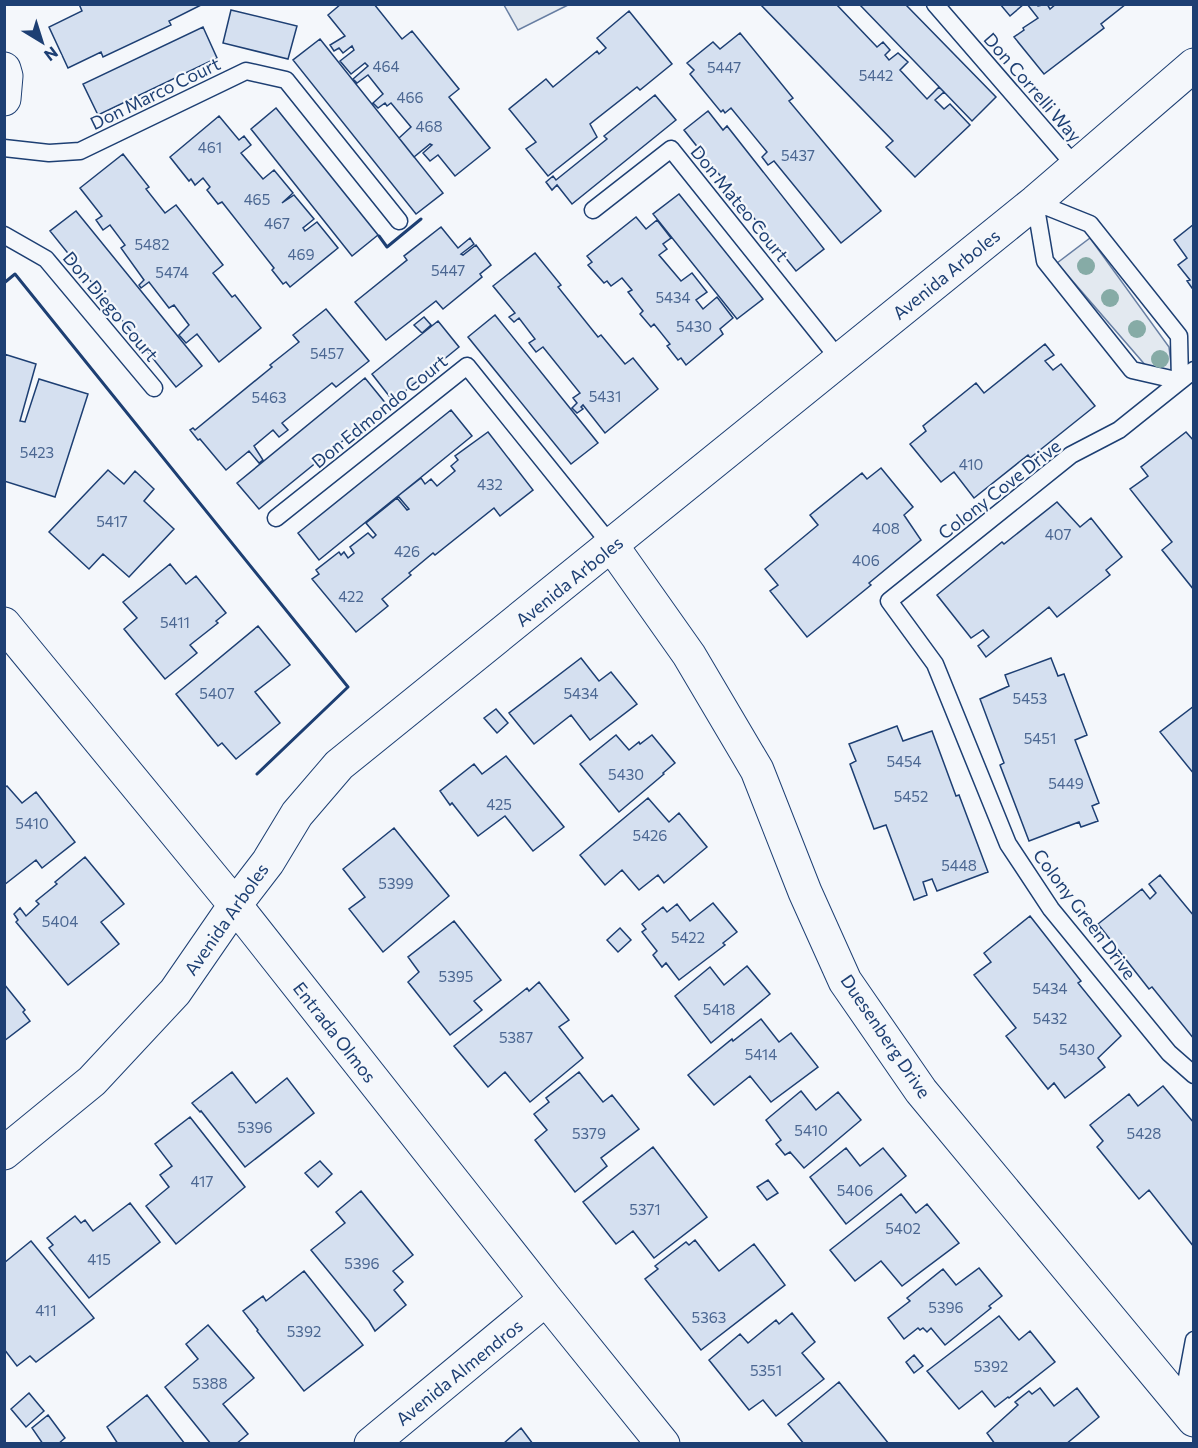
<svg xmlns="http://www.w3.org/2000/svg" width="1198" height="1448" viewBox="0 0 1198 1448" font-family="Commissioner,sans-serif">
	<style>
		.green { fill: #e3e9f0; stroke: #687fa3; stroke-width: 1.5 }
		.building { fill: #d5e0f0; stroke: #1d3f73; stroke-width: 1.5 }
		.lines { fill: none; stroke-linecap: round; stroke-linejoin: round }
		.service-casing { stroke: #1d3f73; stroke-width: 19 }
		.minor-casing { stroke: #1d3f73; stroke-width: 35 }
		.service { stroke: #f4f7fb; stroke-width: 16 }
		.minor { stroke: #f4f7fb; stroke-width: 33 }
		.wall { stroke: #1d3f73; stroke-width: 3 }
		.tree { fill: #86aba6 }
		.labels { text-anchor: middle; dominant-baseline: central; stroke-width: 4.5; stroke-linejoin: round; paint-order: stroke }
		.number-label { font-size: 15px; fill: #4b6792 }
		.street-label { font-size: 18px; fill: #1d3f73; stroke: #f4f7fb }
	</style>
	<rect width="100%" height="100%" fill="#f4f7fb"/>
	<path class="green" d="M504 5H568L518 30Z
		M1090 238 1169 347 1172 372 1147 367 1057 263Z"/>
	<path class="building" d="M79 4H203L169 21 171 25 103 57 101 52 68 68 49 27 82 11Z
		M341 4H374L402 39 412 31 459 89 449 97 490 148 455 176 438 155 430 161 423 153 432 145 430 144 414 157 399 138 411 127 391 103 387 106 385 103 378 108 373 103 383 94 368 75 357 83 353 79 368 66 365 63 351 74 340 61 354 50 352 46 343 53 339 48 334 51 330 45 345 36 328 15Z
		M760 4H836L877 47 883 42 890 50 885 55 889 60 898 53 908 62 900 70 927 99 939 87 944 92 935 100 944 109 950 104 970 125 915 177 886 147 893 141Z
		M859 4H905L996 97 972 121Z
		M1000 4H1024L1010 16Z
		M1027 4H1036L1038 6 1047 4 1050 9 1056 4H1126L1101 24 1104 28 1044 74 1014 37 1024 30 1023 28 1038 18Z
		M231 10 297 26 288 59 223 43Z
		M629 11 672 64 640 90 637 87 590 124 597 137 548 176 526 149 536 142 509 109 546 79 553 87 597 51 599 54 606 48 597 38Z
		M203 27 217 58 98 115 83 84Z
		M740 33 793 98 789 101 881 211 841 243 774 161 768 165 762 157 767 152 731 108 725 113 723 110 721 112 690 74 694 70 687 63 713 42 720 49Z
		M320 39 443 193 416 214 293 60Z
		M655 95 676 120 572 204 557 185 552 190 546 182 553 176 556 180 607 139 604 136Z
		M276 108 378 235 352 256 251 129Z
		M708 111 723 130 727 126 824 249 796 271 684 130Z
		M219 116 239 140 244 136 251 145 241 153 263 179 274 170 293 193 282 203 294 195 314 219 303 228 305 231 317 222 338 248 290 287 286 282 283 284 272 270 274 268 222 202 218 204 207 190 210 187 203 178 195 185 191 179 189 181 170 157Z
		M123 154 149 187 146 189 165 213 176 205 223 265 213 273 232 297 235 295 261 328 219 362 197 334 186 343 179 335 189 325 174 305 169 308 149 282 141 288 139 285 144 280 121 248 125 245 110 225 103 230 96 220 102 216 80 188Z
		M679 194 763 299 737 319 653 214Z
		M76 211 202 366 176 387 50 231Z
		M636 217 646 229 657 220 671 238 663 244 667 249 659 255 681 281 692 273 707 292 696 300 703 309 717 297 733 318 720 329 723 334 686 365 681 358 678 360 667 346 670 344 654 324 651 327 640 314 643 311 628 292 632 290 622 278 611 286 607 281 604 283 588 265 592 262 587 256Z
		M1194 224V287L1192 288 1187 281 1190 280 1178 265 1187 258 1174 240Z
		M441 227 458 248 470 238 474 244 461 254 463 255 476 245 491 265 480 274 482 277 443 309 436 301 386 340 355 302 407 260 404 256Z
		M535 253 561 285 558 287 598 337 601 335 625 364 633 358 658 389 605 433 583 405 581 407 583 409 577 413 572 408 577 403 573 398 580 393 543 347 536 352 529 343 535 339 519 318 514 322 509 317 515 313 493 286Z
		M326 309 369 361 336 387 332 383 282 423 288 430 279 437 273 430 254 446 263 460 259 463 249 451 226 470 200 439 198 440 190 430 193 428 195 430 272 367 270 365 299 342 293 335Z
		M495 315 598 443 571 464 468 337Z
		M424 317 431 325 422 333 414 325Z
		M438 321 459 347 393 401 372 374Z
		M1045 344 1054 355 1045 361 1053 370 1061 364 1095 406 1030 458 1028 455 974 498 954 472 941 482 910 444 926 431 923 426 976 383 984 393Z
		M4 354 36 364 20 421 25 422 39 379 88 394 55 497 4 481Z
		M365 378 387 405 259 509 237 483Z
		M451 410 472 436 319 560 298 533Z
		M488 432 533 490 500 516 494 508 435 555 433 553 409 573 411 575 382 599 388 606 356 632 312 579 319 574 316 570 339 552 341 555 344 552 348 558 354 553 350 547 368 533 373 538 376 535 366 523 397 498 407 510 409 509 398 496 421 478 425 484 431 479 437 486 455 471 451 466 458 460 455 456Z
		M1186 432 1194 441V590L1162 550 1172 542 1130 489 1148 476 1141 467Z
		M881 468 913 507 904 515 921 540 869 583 871 585 807 637 770 591 778 585 765 569 818 525 810 515 862 473 867 479Z
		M108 470 124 484 135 471 154 489 144 501 174 529 129 577 103 554 89 569 49 532Z
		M1057 502 1080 527 1091 518 1122 557 1106 570 1110 575 1057 617 1049 607 986 657 978 646 989 637 983 630 971 638 937 595 1002 542 1004 544Z
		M170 564 186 584 196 576 226 613 216 621 218 623 190 645 197 653 165 679 124 629 137 618 123 602Z
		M258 626 290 665 255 692 280 723 236 759 222 743 218 746 176 694Z
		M581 658 599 681 611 672 637 704 590 740 571 715 534 744 509 713Z
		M1051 658 1058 676 1064 674 1087 735 1075 740 1099 803 1092 806 1098 821 1081 827 1079 822 1029 841 1000 765 1004 763 980 699 1009 686 1005 675Z
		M1194 706V774L1160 732Z
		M496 709 508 723 497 733 484 718Z
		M897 726 903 741 932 731 956 796 959 795 988 872 937 891 932 879 923 882 927 895 914 900 886 825 874 829 850 764 856 761 849 744Z
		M616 735 629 750 639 742 640 744 652 735 675 763 663 773 664 774 619 812 580 764Z
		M506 756 564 827 533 851 505 816 478 836 452 803 450 805 440 791 474 764 482 774Z
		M7 786 22 803 36 792 75 842 42 868 36 860 4 885V788Z
		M648 798 669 822 679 813 707 847 664 883 658 875 639 890 622 870 605 885 580 855Z
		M394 828 449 896 383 952 349 909 365 897 343 869Z
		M85 857 124 904 101 922 119 944 68 985 16 922 18 920 14 914 20 908 26 916 39 904 36 901 57 884 55 882Z
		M1160 875 1194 916V1039L1152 987 1149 989 1098 924 1142 889 1150 899 1156 893 1149 884Z
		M713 903 737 932 723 943 725 945 679 980 666 963 662 967 653 955 657 951 642 932 646 929 642 924 663 907 667 912 677 904 690 921Z
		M1030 916 1081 981 1078 983 1121 1036 1098 1058 1105 1067 1065 1098 1054 1083 1048 1089 1006 1036 1016 1028 974 975 991 962 984 953Z
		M454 921 501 980 474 1001 482 1010 450 1035 408 982 419 972 408 957Z
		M620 928 631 940 618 952 607 940Z
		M747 966 770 994 711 1043 675 996 710 967 724 985Z
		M539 982 569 1020 559 1027 583 1058 530 1102 505 1072 488 1087 454 1046 527 988 529 991Z
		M4 984 25 1010 23 1012 30 1021 4 1041Z
		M761 1019 779 1042 791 1033 818 1067 771 1102 750 1076 714 1105 688 1075 732 1039 733 1041Z
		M232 1072 256 1103 287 1078 314 1113 245 1167 201 1111 200 1112 192 1103Z
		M579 1072 603 1102 612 1095 639 1129 601 1158 607 1166 575 1192 535 1140 547 1130 534 1114 549 1102 546 1098Z
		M1163 1086 1194 1123V1247L1149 1190 1139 1199 1097 1147 1103 1141 1090 1125 1129 1094 1138 1106Z
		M801 1091 816 1110 838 1092 861 1120 804 1168 790 1152 785 1155 776 1144 781 1140 766 1120Z
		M190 1117 245 1187 176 1244 146 1206 169 1187 160 1175 172 1166 155 1144Z
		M653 1147 707 1217 654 1258 633 1231 616 1244 583 1202Z
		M846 1148 860 1166 883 1148 906 1176 846 1224 810 1177Z
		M320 1161 332 1174 318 1187 305 1173Z
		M768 1180 778 1193 767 1200 757 1187Z
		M361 1191 413 1255 393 1271 403 1282 394 1290 406 1305 375 1331 369 1321 311 1250 345 1223 336 1212Z
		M901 1194 916 1213 927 1204 959 1243 902 1286 881 1261 855 1281 830 1250Z
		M130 1203 160 1242 89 1298 49 1248 53 1245 47 1238 75 1216 81 1223 85 1220 93 1231Z
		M695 1240 719 1271 754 1244 785 1285 701 1350 645 1279 658 1269 655 1266 686 1242 689 1245Z
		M31 1241 94 1318 36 1362 30 1356 17 1366 4 1349V1263Z
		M979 1268 1002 1296 989 1306 991 1308 945 1345 931 1328 927 1332 923 1328 920 1330 918 1328 904 1339 888 1318 910 1301 907 1298 943 1269 956 1285Z
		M304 1271 363 1345 304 1391 257 1331 258 1330 243 1311 263 1296 266 1301Z
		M792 1313 815 1342 802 1353 824 1379 776 1416 763 1400 749 1410 709 1360 740 1334 748 1343 776 1320 779 1324Z
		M999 1316 1019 1340 1030 1331 1055 1362 1009 1398 1008 1397 995 1407 982 1391 959 1409 927 1371Z
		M208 1325 254 1378 223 1404 248 1434 236 1444H211L165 1387 198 1359 186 1344Z
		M914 1355 923 1366 914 1373 906 1362Z
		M839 1382 889 1444H804L788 1424Z
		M1040 1388 1054 1406 1077 1388 1099 1417 1066 1444H995L987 1433 1018 1405 1015 1402 1029 1391 1032 1394Z
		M29 1393 44 1411 26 1427 11 1409Z
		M147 1395 185 1444H118L107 1427Z
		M48 1415 65 1438 58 1444H43L32 1428Z
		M521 1428 533 1444H503Z"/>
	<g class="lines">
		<g class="service-casing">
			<path id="service" d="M935 4 1077 168
				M4 148 49 153 80 151 246 71 286 80 399 221
				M1035 202 1090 224 1179 336 1180 381 1132 370 1045 261Z
				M593 210 671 149 839 359
				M4 235 46 259 154 388
				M1194 370 1119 430 1071 455 889 601 935 664 1008 844 1051 909 1169 1053 1194 1075
				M276 518 467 366 612 546
				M1182 1404 1194 1340"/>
		</g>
		<g class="minor-casing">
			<path id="minor" d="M4 69 6 76 4 99
				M612 546 689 655 757 770 805 892 845 981 921 1091 1194 1420
				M4 624 235 905 546 1299 663 1444
				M4 1153 92 1081 175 992 235 905 268 862 297 814 339 765 1035 202 1194 65
				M371 1444 546 1299"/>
		</g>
		<use href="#service" class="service"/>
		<use href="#minor" class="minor"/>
		<path class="wall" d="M379 236 387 247 421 219
			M4 283 15 274 348 687 257 774"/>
	</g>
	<g class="tree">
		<circle cx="1086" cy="266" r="9"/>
		<circle cx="1110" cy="298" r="9"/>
		<circle cx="1137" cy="329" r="9"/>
		<circle cx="1160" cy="359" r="9"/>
	</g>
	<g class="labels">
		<g class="number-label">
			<text x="386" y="66">464</text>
			<text x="724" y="67">5447</text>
			<text x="876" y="75">5442</text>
			<text x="410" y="97">466</text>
			<text x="429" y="126">468</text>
			<text x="210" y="147">461</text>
			<text x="798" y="155">5437</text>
			<text x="257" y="199">465</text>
			<text x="277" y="223">467</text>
			<text x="152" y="244">5482</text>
			<text x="301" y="254">469</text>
			<text x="448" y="270">5447</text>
			<text x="172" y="272">5474</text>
			<text x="673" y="297">5434</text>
			<text x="694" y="326">5430</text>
			<text x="327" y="353">5457</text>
			<text x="605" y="396">5431</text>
			<text x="269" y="397">5463</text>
			<text x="37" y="452">5423</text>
			<text x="971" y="464">410</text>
			<text x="490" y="484">432</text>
			<text x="112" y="521">5417</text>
			<text x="886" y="528">408</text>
			<text x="1058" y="534">407</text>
			<text x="407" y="551">426</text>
			<text x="866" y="560">406</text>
			<text x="351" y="596">422</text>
			<text x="175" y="622">5411</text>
			<text x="217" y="693">5407</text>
			<text x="581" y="693">5434</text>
			<text x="1030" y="698">5453</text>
			<text x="1040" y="738">5451</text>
			<text x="904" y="761">5454</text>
			<text x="626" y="774">5430</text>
			<text x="1066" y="783">5449</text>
			<text x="911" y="796">5452</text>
			<text x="499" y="804">425</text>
			<text x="32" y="823">5410</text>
			<text x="650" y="835">5426</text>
			<text x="959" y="865">5448</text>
			<text x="396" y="883">5399</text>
			<text x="60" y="921">5404</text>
			<text x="688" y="937">5422</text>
			<text x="456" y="976">5395</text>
			<text x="1050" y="988">5434</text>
			<text x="719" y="1009">5418</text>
			<text x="1050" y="1018">5432</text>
			<text x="516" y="1037">5387</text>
			<text x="1077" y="1049">5430</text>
			<text x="761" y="1054">5414</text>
			<text x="255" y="1127">5396</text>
			<text x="811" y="1130">5410</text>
			<text x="589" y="1133">5379</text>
			<text x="1144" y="1133">5428</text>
			<text x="202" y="1181">417</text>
			<text x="855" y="1190">5406</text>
			<text x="645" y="1209">5371</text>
			<text x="903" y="1228">5402</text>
			<text x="99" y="1259">415</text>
			<text x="362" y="1263">5396</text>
			<text x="946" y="1307">5396</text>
			<text x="46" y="1310">411</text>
			<text x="709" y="1317">5363</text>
			<text x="304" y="1331">5392</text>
			<text x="991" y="1366">5392</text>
			<text x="766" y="1370">5351</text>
			<text x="210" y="1383">5388</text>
		</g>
		<g class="street-label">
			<text transform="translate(1033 87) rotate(49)">Don Correlli Way</text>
			<text transform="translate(155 93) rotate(-26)">Don Marco Court</text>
			<text transform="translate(740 203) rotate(51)">Don Mateo Court</text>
			<text transform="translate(946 274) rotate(-39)">Avenida Arboles</text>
			<text transform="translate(111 306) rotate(50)">Don Diego Court</text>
			<text transform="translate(379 411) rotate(-39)">Don Edmondo Court</text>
			<text transform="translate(999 489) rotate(-38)">Colony Cove Drive</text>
			<text transform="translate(569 581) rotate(-39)">Avenida Arboles</text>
			<text transform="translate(1085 914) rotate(53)">Colony Green Drive</text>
			<text transform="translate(226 919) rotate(-55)">Avenida Arboles</text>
			<text transform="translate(335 1032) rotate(52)">Entrada Olmos</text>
			<text transform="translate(886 1036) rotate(56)">Duesenberg Drive</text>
			<text transform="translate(459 1372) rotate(-39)">Avenida Almendros</text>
		</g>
	</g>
	<rect width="1198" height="1448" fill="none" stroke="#1d3f73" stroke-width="12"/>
	<g transform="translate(42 42) rotate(142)" stroke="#f4f7fb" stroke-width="4.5" paint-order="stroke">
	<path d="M0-4.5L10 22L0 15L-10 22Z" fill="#1d3f73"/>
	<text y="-9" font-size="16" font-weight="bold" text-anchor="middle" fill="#1d3f73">N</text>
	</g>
</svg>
